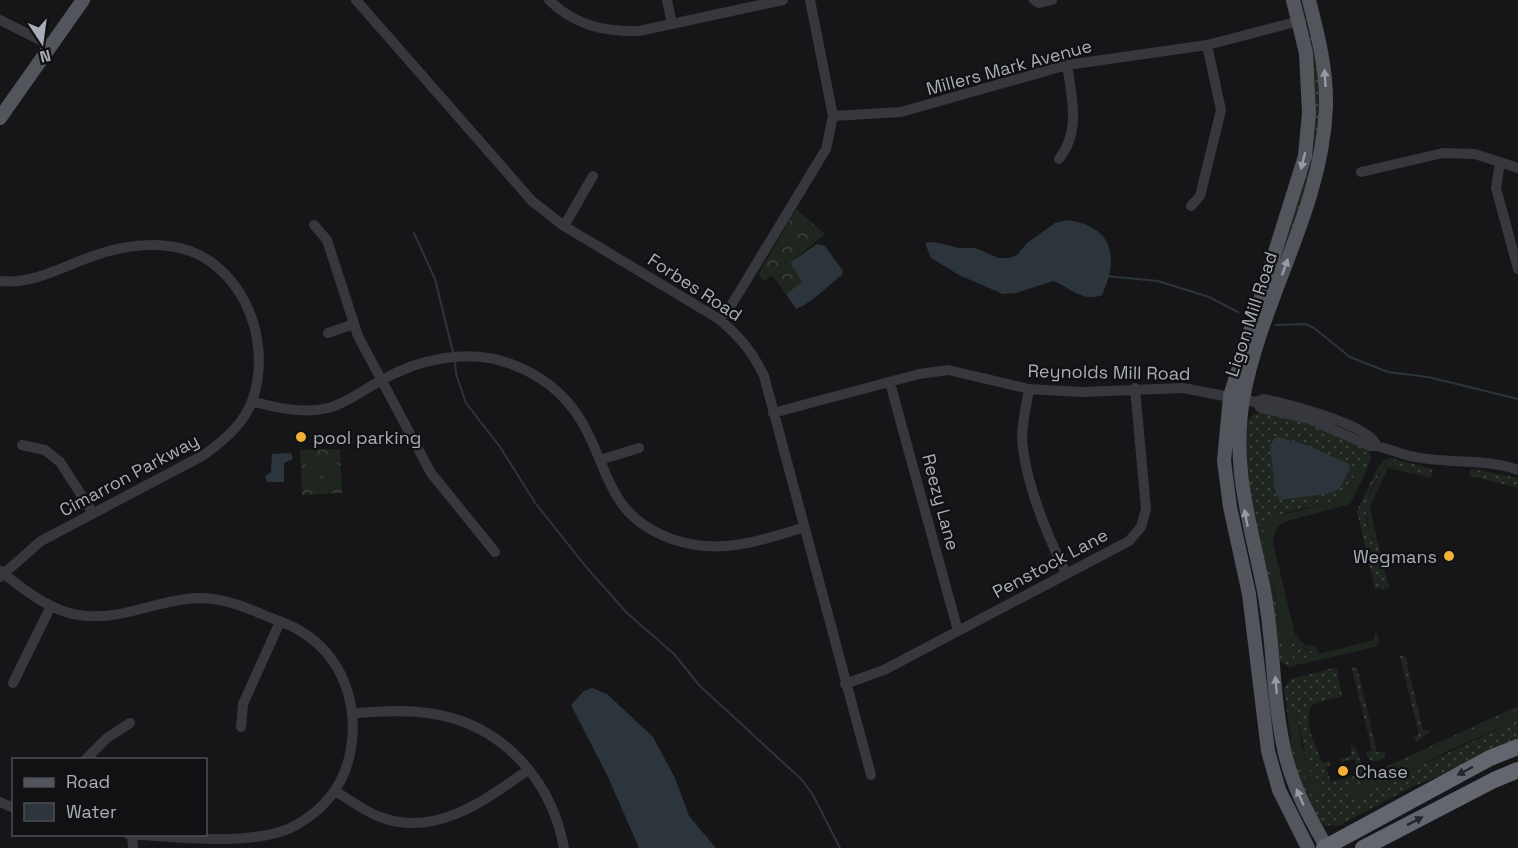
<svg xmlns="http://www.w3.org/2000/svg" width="1518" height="848" viewBox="0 0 1518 848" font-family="'Space Grotesk',sans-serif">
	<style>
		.grass { fill: url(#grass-dots); fill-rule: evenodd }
		.park { fill: url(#park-crowns) }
		.garden { fill: #1e261f }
		.water { fill: #2c353c }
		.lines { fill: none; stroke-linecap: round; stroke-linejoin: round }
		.stream { stroke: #2c353c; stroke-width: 2 }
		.minor { stroke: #37383d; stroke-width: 10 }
		.major { stroke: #53555c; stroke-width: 14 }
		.highway { stroke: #63666e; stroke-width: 16 }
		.oneway { fill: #979ba6 }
		.oneway2 { fill: #26262a }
		.poi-dot { fill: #f2b134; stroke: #111113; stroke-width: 2 }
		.labels { text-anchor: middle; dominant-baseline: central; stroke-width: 4.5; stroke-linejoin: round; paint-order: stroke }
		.street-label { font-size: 18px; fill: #a8adb8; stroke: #111113 }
		.poi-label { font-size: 18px; fill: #a8adb8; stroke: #111113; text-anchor: start }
	</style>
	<defs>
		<pattern id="grass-dots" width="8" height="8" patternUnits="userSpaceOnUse" patternTransform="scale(1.5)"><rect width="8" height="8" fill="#1e261f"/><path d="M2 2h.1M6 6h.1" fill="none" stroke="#3c433d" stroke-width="1.8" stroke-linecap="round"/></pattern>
		<pattern id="park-crowns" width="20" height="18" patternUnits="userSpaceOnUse" patternTransform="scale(1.5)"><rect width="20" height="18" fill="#1e261f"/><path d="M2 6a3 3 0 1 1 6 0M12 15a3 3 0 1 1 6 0" fill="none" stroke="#3c433d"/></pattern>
	</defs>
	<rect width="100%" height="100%" fill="#161618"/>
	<path class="grass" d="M1298 0H1304C1312 36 1322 72 1320 109 1317 173 1292 234 1272 295L1275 267 1307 168Z
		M1261 412 1290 416 1368 450 1371 457 1365 474 1360 470 1356 471 1344 498C1318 509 1272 505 1263 535L1280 625 1293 660 1288 626 1304 649 1315 652V656L1296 660 1297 665 1289 667 1278 660 1245 483 1246 423 1253 415ZM1279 437 1307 445 1350 466 1339 488 1280 500 1275 491Z
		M1391 458 1432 469 1431 478 1388 464 1385 466C1369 485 1359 518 1373 539L1377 540 1389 588 1382 590V588L1375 589 1357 511 1378 467 1384 460Z
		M1473 469 1518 478V488L1471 476 1470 478V470Z
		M1405 655 1423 730H1429L1430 732 1416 742 1414 737 1419 735 1400 656Z
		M1357 667 1377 752H1385V757L1376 762 1368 759 1366 752 1372 750 1352 668Z
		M1333 668 1337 669 1342 696 1313 704C1300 719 1318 749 1322 763L1330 761V765L1326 767 1331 782 1359 775 1355 759 1341 762V759L1351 756V746L1355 747 1363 767 1377 771 1518 706V710L1511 713 1437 745 1353 788 1388 781 1518 720V741L1410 788 1338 826 1324 825 1317 819 1294 764 1284 688 1291 679ZM1289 712 1296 713 1309 769 1313 797 1293 745Z"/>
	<path class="park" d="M796 209 825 234 790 263 802 282 786 294 772 275 764 281 759 273Z
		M340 449 342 493 302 495 300 450Z"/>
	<path class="garden" d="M337 456 338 486H324L323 457Z
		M305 457H319L320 486 306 487Z
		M1388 464 1431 478 1388 468 1370 506 1377 540 1369 535 1366 503 1382 469Z
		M1356 471H1363L1365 474 1350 504 1284 522 1276 529 1273 543 1295 634 1305 645 1316 647 1318 654 1374 640 1375 633 1378 634 1379 643 1375 647 1297 665 1296 660 1315 656V652L1298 645 1289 626 1293 660 1284 661 1276 599 1261 536 1268 522 1275 517 1344 498Z
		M1518 710V720L1452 749 1359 797 1349 799 1346 790 1437 745Z
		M1289 712 1296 713 1302 746 1319 793 1312 797 1293 745Z"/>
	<path class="water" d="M1067 220C1112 226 1120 256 1102 295 1082 303 1070 287 1053 281L1016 293 1003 294 959 275 931 258 925 243 934 242 959 248H975L999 258H1009L1017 255 1027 243 1055 223Z
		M817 244 825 246 843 271 842 275C827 286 812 303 796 309L786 294 802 282 790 263Z
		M1279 437 1307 445 1349 464 1350 469 1339 489 1326 494 1280 500 1275 491 1270 445 1275 438Z
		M291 453 293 459 284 463V482H267L265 476 271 472 272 454Z
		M592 688 607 694 653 737 675 778 689 816 716 848H639L608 777 571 705 584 691Z"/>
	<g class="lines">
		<path class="stream" d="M414 233 435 279 453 352
			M1106 276 1158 281 1209 297 1238 312
			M1276 325 1305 324 1314 328 1350 357 1388 372 1428 377 1518 399
			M455 361 456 374 466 403 500 447 536 504 587 568 627 613 674 654 699 685 802 780 813 795 840 848"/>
		<path class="minor" d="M356 0 532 201 564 226 719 319C740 337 752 351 764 376L871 775
			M549 0C574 25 604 32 639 31L783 0
			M667 0 672 24
			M1034 0 1039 3 1052 0
			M0 20 52 46
			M833 116 901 112 1067 65 1207 45 1299 21
			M1059 159C1081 131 1072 98 1067 65
			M1500 163 1496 188 1518 269
			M1361 172 1443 153 1475 154 1518 168
			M1191 206 1200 196 1221 110 1207 45
			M314 225 327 240 358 336 431 473 495 552
			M564 226 593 176
			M0 281C34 285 65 265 96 255 119 247 144 243 168 246 239 253 275 339 252 401 244 424 223 441 204 455L41 541 0 577
			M719 319 727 312 749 276 826 149 833 116 810 0
			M328 333 354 324
			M890 383 958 631
			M1029 389C1026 408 1020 430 1023 449 1029 492 1047 535 1066 573
			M252 401C275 408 304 414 328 408 347 403 363 390 380 381 418 359 468 348 511 364 539 374 564 393 580 419 598 447 605 483 625 508 650 537 691 549 727 546 752 544 779 535 802 528
			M1256 402 1261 408 1309 419 1370 446C1381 445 1395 452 1406 455 1443 465 1482 457 1518 470
			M773 413 919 374 948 370 1029 389 1081 392 1183 388 1256 402 1263 399C1284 403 1371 425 1376 445
			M22 445 45 450 60 462 93 513
			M600 460 639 448
			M0 571C23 589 49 610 78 615 121 622 157 599 199 598 222 598 243 606 264 615 275 620 287 623 297 629 344 655 361 708 349 758 342 786 324 809 298 824 259 848 174 837 128 834
			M13 683 51 606
			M845 684 884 670 1129 541 1141 527 1146 509 1135 388
			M354 713C378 712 403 709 427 713 500 722 551 778 564 848
			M241 727 243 704 280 622
			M85 760 107 738 130 723
			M335 791C350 800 364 811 380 817 436 838 485 800 528 770
			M0 802 14 808
			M132 835 133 848"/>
		<path class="major" d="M1293 0 1306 53 1309 113 1305 156 1230 396 1224 461 1230 507 1249 594 1268 751 1279 790 1308 848
			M1309 0C1318 35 1327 71 1326 107 1322 210 1261 299 1243 399 1231 469 1251 524 1264 591 1274 641 1272 694 1283 744 1290 782 1308 815 1327 848
			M0 118 83 0"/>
		<path class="highway" d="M1324 848 1490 758 1518 747
			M1363 848 1494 780 1518 770"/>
	</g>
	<defs><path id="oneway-solid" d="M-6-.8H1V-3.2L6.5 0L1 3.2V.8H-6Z" transform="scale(1.5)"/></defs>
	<g class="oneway">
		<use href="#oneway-solid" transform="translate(1325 78) rotate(-94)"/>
		<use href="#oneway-solid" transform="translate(1303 161) rotate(104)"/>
		<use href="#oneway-solid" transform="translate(1285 267) rotate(-70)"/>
		<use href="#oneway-solid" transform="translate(1246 518) rotate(-101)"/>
		<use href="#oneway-solid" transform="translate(1276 685) rotate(-95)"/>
		<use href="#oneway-solid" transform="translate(1300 797) rotate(-114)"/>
	</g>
	<g class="oneway2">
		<use href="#oneway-solid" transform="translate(1465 771) rotate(152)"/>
		<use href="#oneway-solid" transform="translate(1415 821) rotate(-27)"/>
	</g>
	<g class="poi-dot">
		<circle cx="301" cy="437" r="6"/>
		<circle cx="1449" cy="556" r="6"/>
		<circle cx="1343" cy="771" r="6"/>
	</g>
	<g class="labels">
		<g class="street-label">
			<text transform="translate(1009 67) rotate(-15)">Millers Mark Avenue</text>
			<text transform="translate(695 287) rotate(33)">Forbes Road</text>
			<text transform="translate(1251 314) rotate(-72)">Ligon Mill Road</text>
			<text transform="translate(1109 372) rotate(1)">Reynolds Mill Road</text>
			<text transform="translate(129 475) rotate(-28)">Cimarron Parkway</text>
			<text transform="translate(941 502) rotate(75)">Reezy Lane</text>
			<text transform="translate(1050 563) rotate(-28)">Penstock Lane</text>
		</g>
		<g class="poi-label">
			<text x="313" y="437">pool parking</text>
			<text x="1437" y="556" text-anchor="end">Wegmans</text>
			<text x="1355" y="771">Chase</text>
		</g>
	</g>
	<rect x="12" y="758" width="195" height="78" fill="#111113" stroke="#4d4f55" stroke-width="1.5"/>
	<rect x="24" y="778" width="30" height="9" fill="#53555c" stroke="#4d4f55" stroke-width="1.5"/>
	<text x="66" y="788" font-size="18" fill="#a8adb8">Road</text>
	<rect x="24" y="803" width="30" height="18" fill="#2c353c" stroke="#4d4f55" stroke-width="1.5"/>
	<text x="66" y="818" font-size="18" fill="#a8adb8">Water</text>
	<g transform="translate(42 42) rotate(167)" stroke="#111113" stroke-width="4.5" paint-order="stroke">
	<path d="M0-4.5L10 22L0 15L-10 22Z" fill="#a8adb8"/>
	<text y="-9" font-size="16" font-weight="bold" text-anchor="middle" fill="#a8adb8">N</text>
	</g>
</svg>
